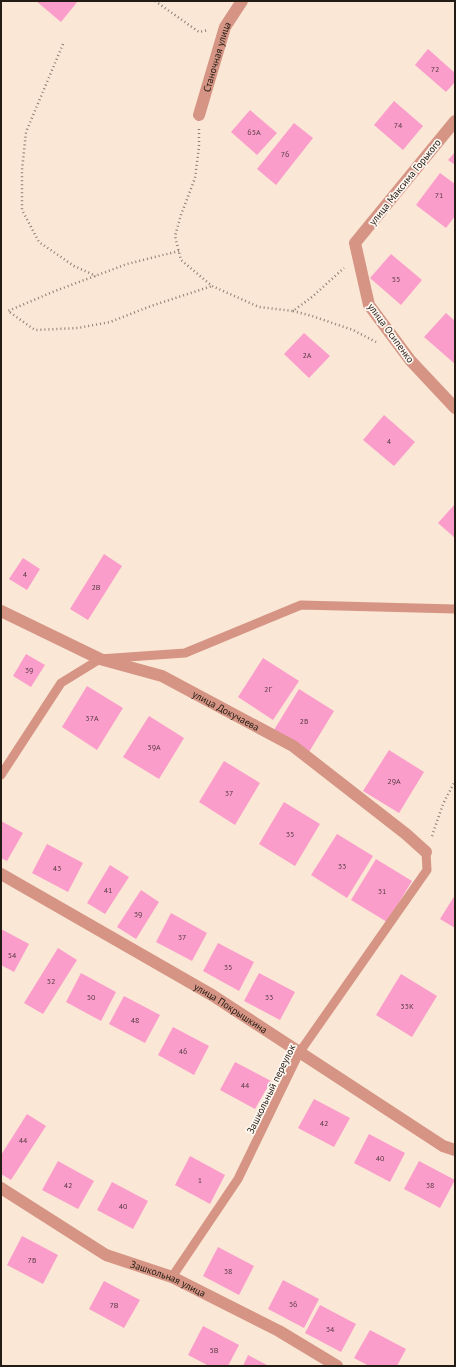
<svg xmlns="http://www.w3.org/2000/svg" width="456" height="1367" viewBox="0 0 456 1367" font-family="'PT Sans',sans-serif">
	<style>
		.building { fill: #fb9dcb }
		.lines { fill: none; stroke-linecap: round; stroke-linejoin: round }
		.path { stroke: #8b7f73; stroke-width: 2.5; stroke-dasharray: 1 3; stroke-linecap: butt }
		.service { stroke: #d59484; stroke-width: 9 }
		.minor { stroke: #d59484; stroke-width: 12 }
		.labels { text-anchor: middle; dominant-baseline: central; stroke-width: 3.5; stroke-linejoin: round; paint-order: stroke }
		.number-label { font-size: 8px; fill: #583c42 }
		.street-label { font-size: 10px; fill: #221c15; stroke: #fef6ef }
	</style>
	<rect width="100%" height="100%" fill="#fae7d6"/>
	<path class="building" d="M36 1H78L61 22Z
		M428 49 455 73V82L446 92 415 65Z
		M394 101 423 126 403 150 374 125Z
		M250 110 277 133 257 155 231 132Z
		M294 123 313 138 276 185 257 169Z
		M455 152V165L448 160Z
		M440 173 455 184V216L446 228 416 205Z
		M391 254 422 280 401 305 370 278Z
		M446 313 455 321V364L424 337Z
		M304 333 330 356 309 378 284 354Z
		M384 415 415 442 394 466 363 440Z
		M455 504V538L438 523Z
		M104 554 122 566 88 620 70 609Z
		M23 558 40 569 27 590 9 579Z
		M26 654 45 665 31 687 13 676Z
		M263 658 299 681 273 720 238 697Z
		M87 686 123 708 97 750 62 727Z
		M299 689 334 711 309 752 274 730Z
		M149 716 184 738 159 779 123 757Z
		M389 750 424 772 399 813 363 791Z
		M224 761 260 783 235 825 199 802Z
		M284 802 320 824 295 866 259 844Z
		M1 821 23 833 7 861 1 858Z
		M337 834 373 856 347 898 311 875Z
		M47 844 83 863 68 892 32 873Z
		M376 859 412 881 387 922 351 900Z
		M110 865 129 877 105 914 87 903Z
		M141 890 159 902 136 939 117 927Z
		M455 895V928L440 919Z
		M171 913 207 933 192 961 156 942Z
		M1 929 29 944 14 972 1 965Z
		M218 943 254 962 239 991 203 971Z
		M58 948 77 960 43 1014 24 1003Z
		M81 973 116 992 101 1021 66 1002Z
		M259 973 295 992 280 1020 244 1001Z
		M401 974 437 996 412 1037 376 1015Z
		M124 996 160 1015 145 1043 109 1024Z
		M173 1027 209 1046 194 1075 158 1055Z
		M235 1062 271 1081 255 1109 220 1090Z
		M314 1099 350 1118 334 1147 298 1128Z
		M27 1114 46 1126 11 1180 1 1174V1155Z
		M369 1134 405 1153 390 1182 354 1163Z
		M190 1156 225 1175 210 1204 175 1185Z
		M58 1161 94 1181 78 1209 42 1190Z
		M419 1161 455 1180 440 1208 404 1189Z
		M112 1182 148 1201 133 1229 97 1210Z
		M22 1236 58 1255 43 1284 7 1265Z
		M218 1247 254 1266 239 1295 203 1276Z
		M283 1280 319 1299 304 1328 268 1309Z
		M104 1281 140 1300 124 1328 89 1309Z
		M320 1305 356 1324 341 1352 305 1333Z
		M203 1326 239 1345 228 1366H209L188 1355Z
		M370 1330 406 1349 397 1366H369L354 1358Z
		M248 1355 269 1366H243Z"/>
	<g class="lines">
		<path class="path" d="M155 1 199 32 209 30
			M63 44 26 132 22 170V210L39 242 74 266 96 276
			M199 129V147L195 178 181 215 175 236 181 260 212 286 259 307 293 311 312 297 344 268
			M179 251 127 264 55 291 8 311 35 330 78 328 110 322 151 306 212 286
			M293 311 312 316 353 330 376 342
			M432 836 443 804 455 781"/>
		<path class="service" d="M1 775 61 683 100 659 185 653 301 605 455 609
			M172 1277 238 1179 299 1053 427 870 426 852"/>
		<g class="minor">
			<path id="s1" d="M199 115 225 27 242 1"/>
			<path d="M455 121 355 243 369 305 410 360 455 408"/>
			<path id="s2" d="M1 611 100 659 162 676 293 746 406 834 426 852"/>
			<path id="s3" d="M1 874 212 995 443 1146 455 1150"/>
			<path id="s4" d="M1 1188 106 1255 172 1277 279 1331 337 1366"/>
		</g>
	</g>
	<g class="labels">
		<g class="number-label">
			<text x="435" y="69">72</text>
			<text x="398" y="125">74</text>
			<text x="254" y="132">65А</text>
			<text x="285" y="154">76</text>
			<text x="439" y="195">71</text>
			<text x="396" y="279">55</text>
			<text x="307" y="355">2А</text>
			<text x="389" y="441">4</text>
			<text x="25" y="574">4</text>
			<text x="96" y="587">2В</text>
			<text x="29" y="670">39</text>
			<text x="268" y="689">2Г</text>
			<text x="92" y="718">37А</text>
			<text x="304" y="721">2Б</text>
			<text x="154" y="747">39А</text>
			<text x="394" y="781">29А</text>
			<text x="229" y="793">37</text>
			<text x="290" y="834">35</text>
			<text x="342" y="866">33</text>
			<text x="57" y="868">43</text>
			<text x="108" y="890">41</text>
			<text x="382" y="891">31</text>
			<text x="138" y="914">39</text>
			<text x="182" y="937">37</text>
			<text x="12" y="955">54</text>
			<text x="228" y="967">35</text>
			<text x="51" y="981">52</text>
			<text x="91" y="997">50</text>
			<text x="269" y="997">33</text>
			<text x="407" y="1006">33К</text>
			<text x="135" y="1020">48</text>
			<text x="183" y="1051">46</text>
			<text x="245" y="1085">44</text>
			<text x="324" y="1123">42</text>
			<text x="23" y="1140">44</text>
			<text x="380" y="1158">40</text>
			<text x="200" y="1180">1</text>
			<text x="68" y="1185">42</text>
			<text x="430" y="1185">38</text>
			<text x="123" y="1206">40</text>
			<text x="32" y="1260">7Б</text>
			<text x="228" y="1271">38</text>
			<text x="293" y="1304">36</text>
			<text x="114" y="1305">7В</text>
			<text x="330" y="1329">34</text>
			<text x="214" y="1350">5В</text>
		</g>
		<g class="street-label">
			<text stroke="none"><textPath href="#s1" startOffset="61">Станочная улица</textPath></text>
			<text transform="translate(405 182) rotate(-51)">улица Максима Горького</text>
			<text transform="translate(391 333) rotate(54)">улица Осипенко</text>
			<text stroke="none"><textPath href="#s2" startOffset="247">улица Докучаева</textPath></text>
			<text stroke="none"><textPath href="#s3" startOffset="266">улица Покрышкина</textPath></text>
			<text transform="translate(271 1089) rotate(-64)">Зашкольный переулок</text>
			<text stroke="none"><textPath href="#s4" startOffset="191">Зашкольная улица</textPath></text>
		</g>
	</g>
	<rect width="456" height="1367" fill="none" stroke="#221c15" stroke-width="4"/>
</svg>
